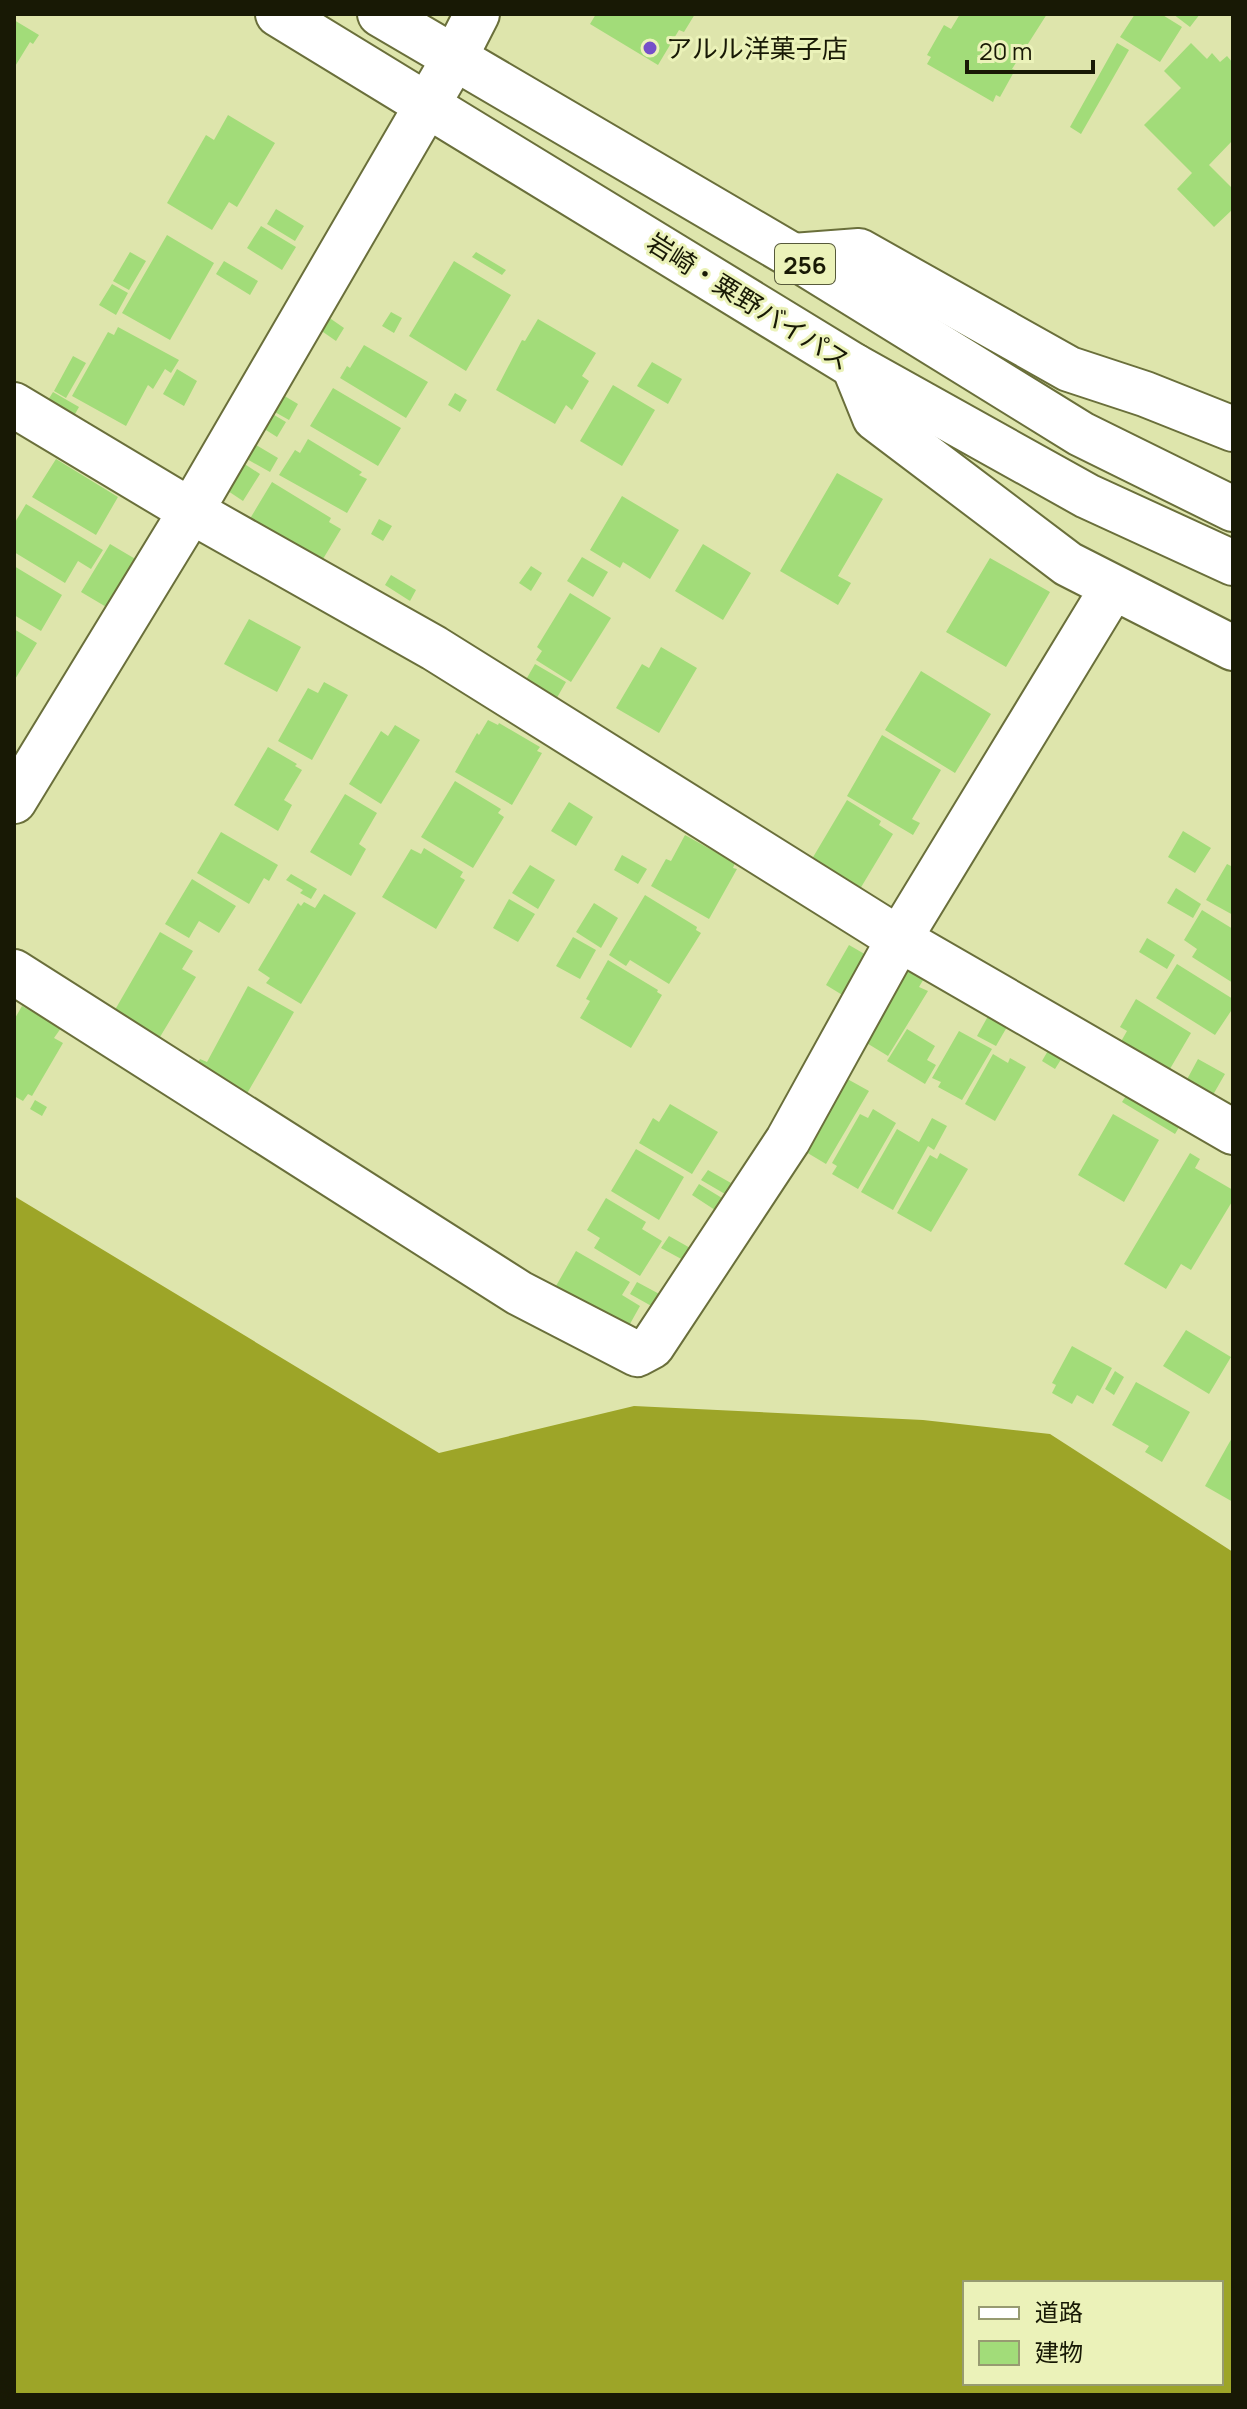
<svg xmlns="http://www.w3.org/2000/svg" width="1247" height="2409" viewBox="0 0 1247 2409" font-family="Manrope,'Noto Sans JP',sans-serif">
	<style>
		.forest { fill: #9da528; fill-rule: evenodd }
		.building { fill: #a2dc79 }
		.lines { fill: none; stroke-linecap: round; stroke-linejoin: round }
		.minor-casing { stroke: #6a6f3b; stroke-width: 48 }
		.highway-casing { stroke: #6a6f3b; stroke-width: 48 }
		.minor { stroke: #fff; stroke-width: 44 }
		.highway { stroke: #fff; stroke-width: 44 }
		.poi-dot { fill: #7550c9; stroke: #ebf2b9; stroke-width: 3 }
		.labels { text-anchor: middle; dominant-baseline: central; stroke-width: 6; stroke-linejoin: round; paint-order: stroke }
		.shield { fill: #ebf2b9; stroke: #575a3b; stroke-width: 2 }
		.shield-label { font-size: 24px; font-weight: bold; fill: #181905 }
		.poi-label { font-size: 26px; fill: #181905; stroke: #ebf2b9; text-anchor: start }
		.street-label { font-size: 26px; fill: #181905; stroke: #ebf2b9 }
	</style>
	<rect width="100%" height="100%" fill="#dee5ac"/>
	<path class="forest" d="M14 1196 439 1453 634 1406 923 1420 1050 1434 1233 1552V2395H14ZM965 2283H1221V2383H965Z"/>
	<path class="building" d="M596 14H695L684 32 679 30 658 65 590 24Z
		M960 14H1047L1012 69 1015 70 1000 97 996 95 993 102 927 64 931 57 927 55 944 25 951 29Z
		M1135 14H1161L1182 27 1160 62 1120 37Z
		M1173 14H1200L1190 27Z
		M14 20 39 35 33 44 30 42 14 68Z
		M1117 43 1129 50 1081 134 1070 127Z
		M1191 43 1207 59 1212 53 1220 62 1227 56 1233 63V140L1209 165 1233 189V209L1214 227 1177 189 1192 173 1144 125 1181 88 1164 71Z
		M228 115 275 143 237 207 229 202 212 230 167 203 206 135 214 140Z
		M276 209 304 226 295 241 267 224Z
		M261 226 296 247 282 270 247 248Z
		M167 235 214 263 170 340 122 313Z
		M130 252 146 261 129 290 113 281Z
		M476 252 506 270 502 275 472 257Z
		M224 261 258 281 250 295 216 274Z
		M454 261 511 295 466 371 409 336Z
		M112 284 128 293 116 315 99 305Z
		M321 312 344 328 336 341 313 325Z
		M391 312 402 318 394 333 382 326Z
		M538 319 596 353 582 376 589 381 572 410 566 405 555 424 496 390 522 340 525 341Z
		M118 327 179 360 171 373 165 369 153 389 148 385 126 426 72 396 108 332 114 335Z
		M364 345 428 382 406 418 340 378 347 366 350 368Z
		M73 356 86 363 66 398 54 391Z
		M652 362 682 379 668 404 637 386Z
		M177 369 197 381 184 406 163 394Z
		M613 385 655 410 622 466 580 441Z
		M333 388 401 428 378 466 310 426Z
		M276 391 298 404 289 420 266 407Z
		M53 392 79 407 71 421 45 405Z
		M455 393 467 400 460 412 448 405Z
		M264 409 286 422 277 437 255 423Z
		M246 439 278 458 270 472 238 454Z
		M308 439 362 472 359 475 367 479 347 513 279 475 295 450 300 453Z
		M56 459 118 497 96 535 32 497Z
		M237 459 260 474 243 501 219 485Z
		M837 473 883 499 838 576 851 583 838 605 780 571Z
		M272 482 331 518 329 522 341 529 320 564 248 522Z
		M622 496 679 530 650 579 623 562 620 568 590 550Z
		M26 504 103 550 91 569 78 561 65 583 14 552V524Z
		M379 519 392 526 383 541 371 534Z
		M110 544 137 560 108 608 81 592Z
		M703 544 751 573 723 620 675 591Z
		M582 557 608 572 593 597 567 581Z
		M990 558 1050 592 1006 667 946 632Z
		M14 566 62 595 41 631 14 615Z
		M531 566 542 573 531 591 519 583Z
		M391 575 416 590 410 601 385 585Z
		M570 593 611 618 571 682 536 660 542 651 537 647Z
		M249 619 301 647 277 692 224 664Z
		M14 629 37 643 14 681Z
		M661 647 697 668 659 733 616 708 642 664 649 668Z
		M535 664 566 682 551 708 520 690Z
		M921 671 991 714 955 773 885 730Z
		M324 682 348 695 312 760 278 741 308 688 318 693Z
		M488 720 498 725 499 723 540 747 537 751 542 753 512 805 455 772 477 733 479 735Z
		M395 725 420 740 381 804 349 784 381 731 388 736Z
		M882 735 941 770 912 819 920 823 913 835 847 796Z
		M268 747 297 764 295 766 302 770 284 800 292 805 278 831 234 805Z
		M455 781 501 809 498 813 504 817 473 868 421 837Z
		M345 794 377 813 359 844 366 849 351 876 310 852Z
		M847 800 881 821 879 825 893 834 860 889 847 880 844 884 809 864Z
		M569 802 593 817 576 846 551 831Z
		M1183 831 1211 848 1195 873 1168 857Z
		M221 832 278 865 269 881 264 878 249 904 197 873Z
		M685 835 735 863 733 868 737 869 709 919 651 886 666 859 671 861Z
		M424 848 463 872 460 877 465 880 436 929 382 897 411 849 421 854Z
		M622 855 647 869 638 884 614 870Z
		M1227 864 1233 867V915L1206 900Z
		M530 865 555 880 538 909 512 893Z
		M291 874 317 889 311 899 300 893 303 890 286 880Z
		M192 879 236 906 219 933 199 921 189 938 165 924Z
		M1176 888 1201 904 1193 918 1167 903Z
		M324 894 356 913 301 1004 266 983 270 978 258 970 298 903 301 906 304 902 315 908Z
		M645 895 697 927 696 930 701 933 669 984 630 960 626 966 609 955Z
		M509 899 535 914 518 942 493 928Z
		M594 903 618 918 601 948 576 932Z
		M1202 910 1233 929V983L1192 957 1197 949 1184 940Z
		M160 932 193 951 182 969 196 977 157 1042 112 1015Z
		M573 937 596 950 580 979 556 966Z
		M1147 938 1175 955 1167 969 1139 952Z
		M849 945 868 956 844 996 826 985Z
		M608 960 658 990 657 992 662 995 631 1048 580 1018 590 1001 586 999Z
		M904 962 926 975 919 987 928 991 888 1056 865 1042Z
		M1177 964 1233 999V1008L1215 1035 1156 998Z
		M248 986 294 1012 245 1097 196 1066 200 1059 207 1062Z
		M1136 999 1191 1033 1167 1074 1119 1045 1127 1031 1120 1027Z
		M22 1006 61 1028 54 1038 63 1043 32 1096 28 1094 23 1101 14 1096V1020Z
		M992 1009 1011 1020 996 1046 977 1036Z
		M907 1029 935 1046 927 1060 936 1065 925 1084 887 1061Z
		M959 1031 992 1049 962 1100 938 1087 941 1082 932 1078Z
		M1053 1042 1067 1050 1055 1069 1042 1061Z
		M993 1054 1008 1063 1010 1058 1026 1067 995 1121 965 1104Z
		M1198 1059 1225 1074 1210 1100 1184 1085Z
		M842 1076 869 1091 826 1164 796 1146Z
		M1131 1088 1184 1119 1175 1134 1122 1102Z
		M35 1100 47 1107 42 1116 30 1109Z
		M670 1104 718 1132 692 1174 639 1143 653 1118 659 1122Z
		M873 1109 896 1123 858 1189 832 1174 837 1166 832 1163 860 1114 868 1118Z
		M1113 1114 1159 1140 1124 1202 1078 1175Z
		M932 1118 947 1126 934 1150 928 1146 893 1210 861 1192 897 1129 919 1142Z
		M636 1149 684 1177 659 1220 611 1191Z
		M940 1153 968 1169 931 1232 897 1213 930 1155 937 1159Z
		M1190 1153 1200 1159 1195 1168 1233 1190V1200L1191 1270 1181 1264 1166 1289 1124 1264Z
		M708 1170 731 1183 725 1194 701 1180Z
		M699 1184 722 1198 715 1210 692 1195Z
		M606 1198 646 1222 642 1229 662 1241 640 1276 594 1248 600 1238 587 1230Z
		M669 1236 692 1249 685 1261 661 1248Z
		M576 1251 630 1282 622 1295 640 1306 626 1331 609 1317 556 1286Z
		M637 1282 663 1296 655 1308 630 1294Z
		M1186 1330 1231 1357 1209 1394 1163 1366Z
		M1072 1346 1112 1368 1093 1404 1077 1395 1072 1404 1052 1393 1056 1385 1052 1383Z
		M1115 1371 1124 1377 1114 1395 1105 1389Z
		M1136 1382 1190 1412 1162 1462 1145 1452 1149 1446 1112 1425Z
		M1233 1436V1502L1205 1486Z"/>
	<g class="lines">
		<g class="minor-casing">
			<path id="minor" d="M793 256 859 251 1069 369 1145 394 1233 429
				M854 366 875 418 1068 564 1233 648
				M14 405 191 511 434 648 899 939 1233 1132
				M14 801 191 511 455 57 477 14
				M14 972 519 1293 637 1354 652 1346 788 1140 899 939 1112 589"/>
		</g>
		<g class="highway-casing">
			<path id="highway" d="M278 14 854 366 1087 496 1233 563
				M380 14 793 256 1081 434 1233 509"/>
		</g>
		<use href="#minor" class="minor"/>
		<use href="#highway" class="highway"/>
	</g>
	<circle class="poi-dot" cx="650" cy="48" r="8"/>
	<g class="labels">
		<rect class="shield" x="775" y="244" width="60" height="40" rx="6"/>
		<g class="shield-label">
			<text x="805" y="264">256</text>
		</g>
		<g class="poi-label">
			<text x="666" y="48">アルル洋菓子店</text>
		</g>
		<g class="street-label">
			<text transform="translate(749 301) rotate(32)">岩崎・粟野バイパス</text>
		</g>
	</g>
	<rect width="1247" height="2409" fill="none" stroke="#181905" stroke-width="32"/>
	<rect x="963" y="2281" width="260" height="104" fill="#ebf2b9" stroke="#979b71" stroke-width="2"/>
	<rect x="979" y="2307" width="40" height="12" fill="#ffffff" stroke="#979b71" stroke-width="2"/>
	<text x="1035" y="2321" font-size="24" fill="#181905">道路</text>
	<rect x="979" y="2341" width="40" height="24" fill="#a2dc79" stroke="#979b71" stroke-width="2"/>
	<text x="1035" y="2361" font-size="24" fill="#181905">建物</text>
	<path d="M967 60v12h126v-12" fill="none" stroke="#181905" stroke-width="4"/>
	<text x="979" y="60" font-size="24" fill="#181905" stroke="#ebf2b9" stroke-width="6" paint-order="stroke">20 m</text>
</svg>
